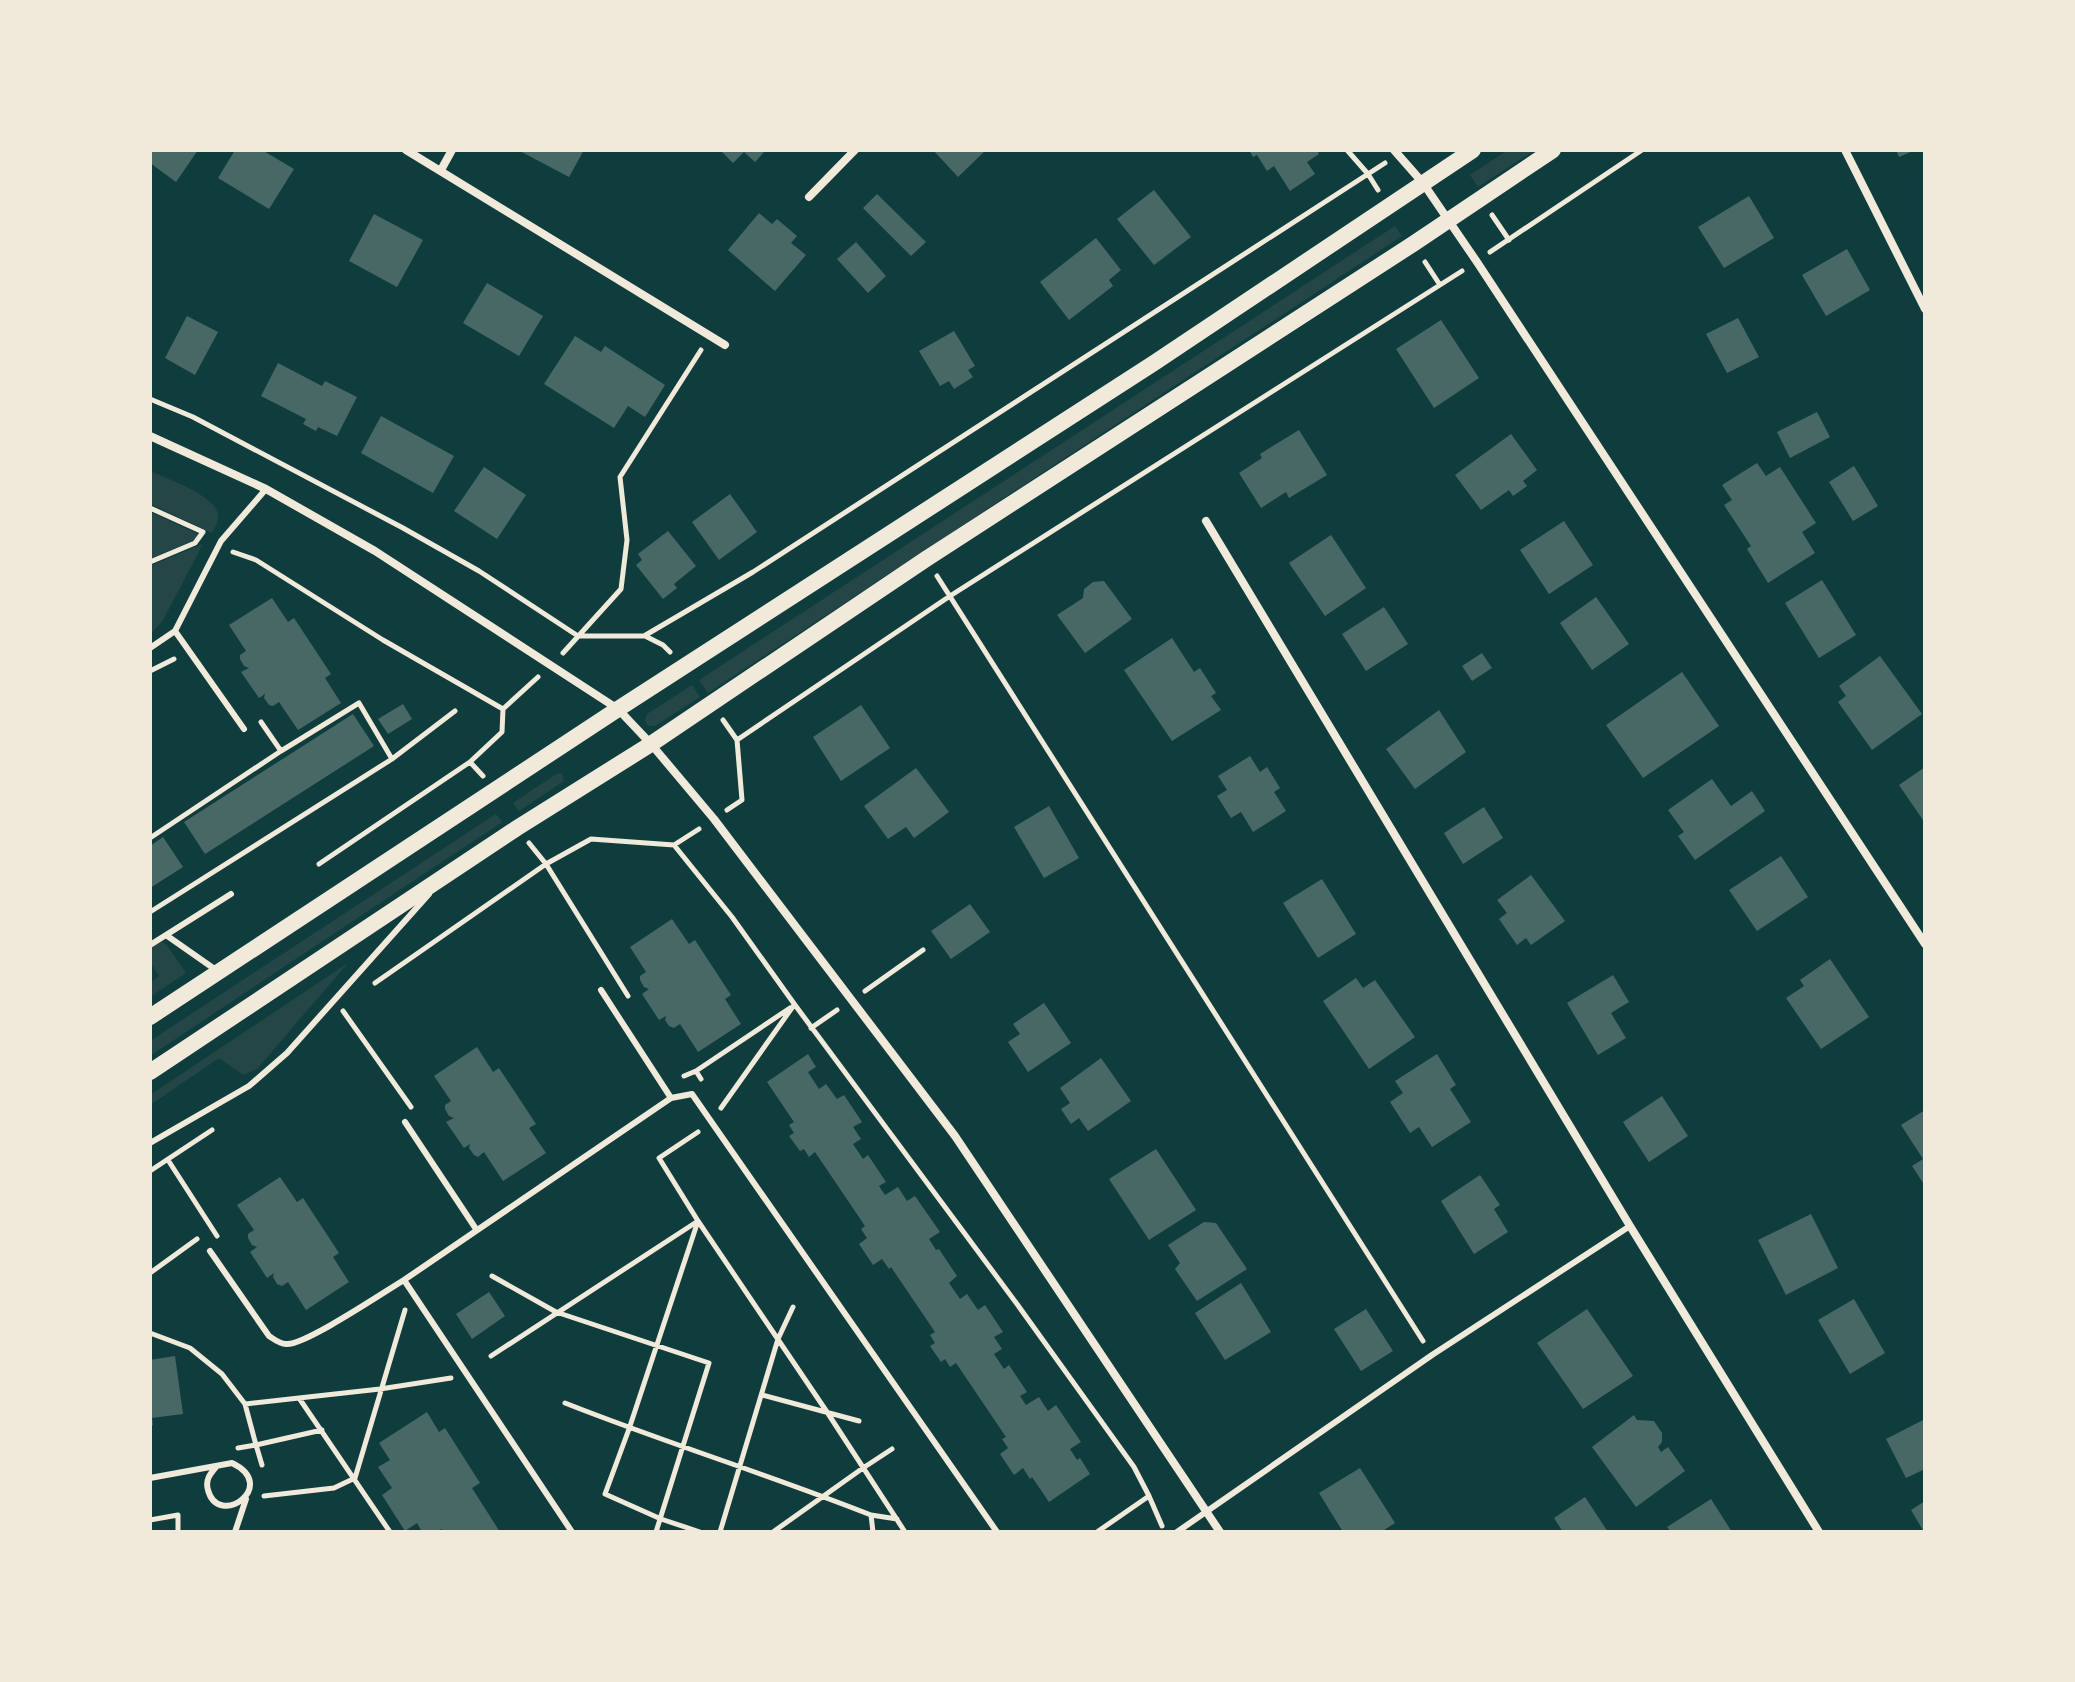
<svg xmlns="http://www.w3.org/2000/svg" width="2075" height="1682" viewBox="0 0 2075 1682" font-family="Ubuntu,sans-serif">
	<style>
		.green { fill: #244646 }
		.building { fill: #486865 }
		.lines { fill: none; stroke-linecap: round; stroke-linejoin: round }
		.path { stroke: #f1e9da; stroke-width: 5 }
		.service { stroke: #f1e9da; stroke-width: 6 }
		.minor { stroke: #f1e9da; stroke-width: 8 }
		.secondary { stroke: #f1e9da; stroke-width: 16 }
	</style>
	<rect width="100%" height="100%" fill="#0f3d3e"/>
	<path class="green" d="M1508 150H1535L1478 187 1470 175Z
		M1395 226 1402 236 708 693 699 680Z
		M150 471C166 478 217 496 218 515 219 521 215 527 212 533L150 504Z
		M150 512 198 534 195 540 150 559Z
		M203 544 162 622 150 634V566Z
		M692 685 700 697 655 726H648L645 721 647 714Z
		M558 773 562 774 564 781 519 811 513 803Z
		M496 814 502 822 150 1056V1041Z
		M162 942 166 944 186 973 150 997V983L159 976 150 962V946Z
		M348 963 257 1069 243 1075 219 1058 150 1105V1095Z"/>
	<path class="building" d="M150 150H198L176 182 150 163Z
		M235 150H262L294 169 269 209 218 178Z
		M518 150H584L569 177Z
		M720 150H766L755 162 744 152 733 163Z
		M933 150H986L958 177Z
		M1249 150H1317L1319 154 1307 162 1315 174 1290 191 1274 166 1267 171 1257 155 1253 157Z
		M1896 150H1915L1899 157Z
		M1154 190 1191 237 1154 265 1117 219Z
		M877 194 926 242 911 256 863 208Z
		M1749 196 1774 238 1724 268 1698 227Z
		M759 213 772 224 777 219 797 236 791 243 806 255 775 291 728 250Z
		M374 214 423 240 397 287 349 261Z
		M1096 238 1121 270 1109 280 1113 286 1069 320 1040 282Z
		M856 242 886 276 868 293 837 259Z
		M1847 249 1870 290 1826 316 1802 275Z
		M487 283 543 316 519 356 463 323Z
		M187 316 218 332 195 375 165 358Z
		M1738 318 1759 357 1727 373 1706 334Z
		M1441 320 1479 378 1434 408 1396 349Z
		M954 331 975 366 968 370 973 377 954 389 949 381 940 386 919 351Z
		M575 336 601 352 605 346 665 385 645 417 628 406 614 428 544 384Z
		M278 363 322 386 325 381 357 397 337 436 318 427 316 431 303 424 306 419 261 396Z
		M1817 412 1830 437 1790 458 1777 432Z
		M381 416 454 456 433 493 361 453Z
		M1299 430 1327 475 1289 498 1286 492 1261 508 1239 473 1262 458 1260 454Z
		M1511 434 1537 470 1523 481 1527 486 1513 496 1509 490 1481 510 1455 475Z
		M1757 463 1766 476 1780 467 1816 523 1802 532 1815 553 1768 583 1747 549 1751 546 1724 505 1732 500 1722 485Z
		M1854 466 1878 506 1853 521 1829 482Z
		M484 467 526 495 497 539 454 511Z
		M730 494 757 532 719 560 692 522Z
		M1564 521 1593 565 1549 594 1520 550Z
		M668 531 696 566 674 584 677 588 663 599 636 565 642 560 638 554Z
		M1331 535 1366 588 1325 616 1289 563Z
		M1822 580 1856 635 1819 658 1785 603Z
		M1104 581 1132 619 1085 653 1057 615 1083 598 1084 589 1093 582Z
		M1596 597 1629 644 1592 670 1560 623Z
		M272 598 288 622 294 618 331 674 325 678 341 703 298 730 279 702 273 706 269 705 264 698 265 694 259 698 241 672 249 668 244 666 240 659V655L246 651 229 625Z
		M1384 607 1408 644 1366 671 1342 634Z
		M1172 638 1194 672 1200 668 1216 693 1211 696 1221 710 1172 741 1124 670Z
		M1482 653 1492 668 1472 681 1462 666Z
		M1880 656 1922 714 1872 750 1838 702 1846 696 1839 686Z
		M1682 672 1719 726 1643 778 1606 725Z
		M403 704 412 719 388 734 378 719Z
		M861 705 890 748 841 781 813 737Z
		M1439 710 1466 752 1415 789 1386 749Z
		M353 714 374 746 205 854 184 822Z
		M1250 756 1260 772 1267 767 1280 788 1274 792 1286 811 1253 832 1241 812 1231 818 1217 796 1227 790 1218 776Z
		M1925 767V823L1899 785Z
		M916 768 949 812 914 838 906 827 888 839 864 806Z
		M1712 779 1731 806 1752 791 1765 811 1695 860 1678 836 1684 832 1668 810Z
		M1049 806 1079 858 1044 878 1014 827Z
		M1484 807 1503 838 1463 864 1444 833Z
		M163 837 183 867 150 888V846Z
		M1781 856 1808 897 1757 931 1729 890Z
		M1531 875 1565 921 1531 945 1526 938 1517 945 1499 919 1507 913 1497 900Z
		M1322 879 1356 934 1318 958 1283 903Z
		M970 904 990 932 951 959 931 931Z
		M672 919 689 944 695 940 731 995 725 999 741 1024 698 1052 680 1024 674 1028 669 1026 665 1020 666 1016 659 1020 642 994 649 989 644 987 640 980V976L646 972 630 947Z
		M1830 959 1869 1017 1821 1049 1786 998 1804 986 1800 980Z
		M1613 975 1629 1002 1611 1013 1626 1038 1598 1055 1567 1003Z
		M1356 978 1363 988 1375 980 1415 1037 1369 1069 1323 1001Z
		M1044 1003 1071 1043 1028 1072 1008 1042 1020 1034 1013 1024Z
		M477 1047 493 1072 499 1068 536 1124 529 1128 546 1153 503 1181 484 1152 478 1157 474 1155 469 1148 470 1144 464 1148 446 1122 454 1118 449 1116 445 1109V1105L451 1101 434 1076Z
		M808 1054 816 1067 808 1072 819 1089 826 1084 837 1099 844 1095 862 1122 853 1127 861 1139 853 1144 863 1159 868 1155 886 1182 879 1186 885 1195 898 1187 907 1201 915 1196 940 1232 929 1239 936 1250 939 1249 957 1276 949 1283 960 1299 967 1294 978 1310 985 1305 1003 1332 994 1337 1002 1349 994 1354 1004 1369 1009 1365 1027 1392 1020 1396 1026 1405 1039 1397 1048 1411 1056 1405 1081 1442 1070 1449 1077 1460 1080 1458 1090 1474 1049 1502 1032 1477 1030 1479 1023 1468 1014 1475 1000 1454 1008 1448 1002 1439 1006 1437 956 1363 950 1367 945 1359 941 1362 930 1346 935 1343 930 1335 935 1332 891 1267 889 1269 882 1259 873 1265 859 1244 867 1238 861 1229 865 1226 815 1152 809 1157 804 1149 800 1151 789 1136 794 1133 789 1125 794 1122 767 1082Z
		M1437 1054 1456 1085 1450 1089 1471 1122 1432 1147 1419 1127 1410 1133 1390 1102 1403 1093 1395 1081Z
		M1101 1058 1131 1101 1088 1131 1079 1118 1071 1124 1061 1109 1070 1103 1060 1088Z
		M1662 1096 1688 1136 1649 1162 1623 1122Z
		M1925 1110V1186L1912 1166 1923 1159 1901 1125Z
		M1156 1149 1196 1210 1149 1240 1109 1179Z
		M1480 1175 1500 1205 1494 1209 1508 1232 1474 1254 1441 1201Z
		M280 1177 297 1202 303 1198 339 1253 333 1257 349 1282 306 1310 288 1282 282 1286 277 1284 273 1277 274 1273 267 1278 250 1252 257 1247 252 1245 248 1238V1234L254 1230 237 1205Z
		M1811 1214 1838 1268 1786 1295 1758 1240Z
		M1204 1222 1216 1223 1247 1269 1197 1301 1175 1269 1180 1263 1168 1245Z
		M1241 1283 1271 1332 1225 1360 1195 1313Z
		M489 1292 505 1316 472 1339 456 1314Z
		M1854 1299 1885 1353 1850 1374 1818 1320Z
		M1366 1309 1393 1351 1361 1371 1334 1329Z
		M1587 1309 1633 1376 1583 1409 1537 1343Z
		M175 1356 183 1414 152 1418 153 1425 150 1426V1360Z
		M427 1412 439 1432 445 1428 480 1483 472 1488 500 1532H443L441 1529 436 1532H422L417 1523 405 1531 382 1495 392 1488 378 1467 390 1460 379 1443Z
		M1634 1415 1637 1420 1654 1421 1662 1433V1442L1658 1447 1661 1452 1668 1447 1685 1471 1636 1507 1592 1447Z
		M1925 1419V1469L1906 1478 1886 1439Z
		M1360 1468 1395 1523 1381 1532H1343L1319 1493Z
		M1585 1497 1608 1532H1563L1554 1518Z
		M1711 1499 1732 1532H1671L1667 1527Z
		M1925 1501V1532H1924L1911 1510Z"/>
	<g class="lines">
		<path class="path" d="M1347 150 1368 174 1378 190
			M1492 215 1509 240
			M1490 252 1642 150
			M1425 262 1440 285
			M150 399 193 417 403 528 479 571 578 636H644L753 572 1385 163
			M150 508 203 532 195 543 150 562
			M233 552 256 560 383 640 503 709 502 732 470 762 319 864
			M937 576 1423 1341
			M645 636 663 645 670 652
			M563 653 621 589 627 540 620 477 701 350
			M150 671 174 659
			M503 709 538 677
			M723 720 737 740 742 800 727 810
			M261 722 281 751
			M737 740 950 596 1462 271
			M470 762 483 776
			M150 838 281 751 359 703 392 759
			M529 843 546 864 628 996
			M674 845 699 829
			M150 912 392 759 455 711
			M375 983 546 864 591 839 674 845 732 917 795 1005 1017 1304 1134 1467 1149 1496 1162 1526
			M865 991 923 950
			M343 1011 411 1107
			M811 1028 837 1010
			M696 1071 790 1008
			M684 1076 696 1071 701 1079
			M721 1108 794 1005
			M698 1132 659 1158 698 1221 827 1412 905 1532
			M168 1160 217 1236
			M150 1171 212 1130
			M150 1273 197 1239
			M492 1276 556 1312 709 1363 656 1532
			M150 1333 190 1348 222 1374 245 1404 256 1445 238 1448
			M491 1356 698 1221 629 1429 605 1494 661 1519 700 1532
			M762 1395 859 1421
			M565 1403C666 1443 770 1475 871 1515L873 1532
			M245 1404 299 1398
			M262 1465 256 1445 322 1430
			M264 1496 334 1488 355 1478 405 1310
			M871 1515 897 1519
			M150 1520 178 1515V1532
			M390 1532 299 1398 380 1389 451 1378
			M720 1532 778 1339 793 1307
			M773 1532 863 1468 892 1449
			M1097 1532 1149 1496"/>
		<path class="service" d="M175 631 244 729
			M150 648 175 631 221 541 266 489
			M166 935 231 894
			M150 945 166 935 216 970
			M601 990 671 1098
			M405 1122 476 1229
			M150 1143 249 1086 287 1053 429 894
			M210 1251 269 1336C274 1339 279 1344 286 1344 304 1346 384 1292 404 1280
			M150 1478 232 1463C280 1486 218 1529 208 1490 205 1480 210 1474 216 1467
			M235 1532 246 1499
			M572 1532 404 1280 671 1098 692 1094 997 1532
			M1177 1532 1432 1355 1630 1226"/>
		<path class="minor" d="M406 150 725 345
			M1394 150 1423 183 1477 262 1925 944
			M1845 150 1925 309
			M441 170 452 150
			M809 197 855 150
			M150 436 266 489 375 551 618 709 651 744 714 819 955 1136 1220 1532
			M1206 521 1630 1226 1819 1532"/>
		<path class="secondary" d="M150 1017 618 709 1154 363 1473 150
			M150 1072 517 828 651 744 926 559 1413 244 1553 150"/>
	</g>
	<rect width="2075" height="1682" fill="none" stroke="#f1e9da" stroke-width="304"/>
</svg>
